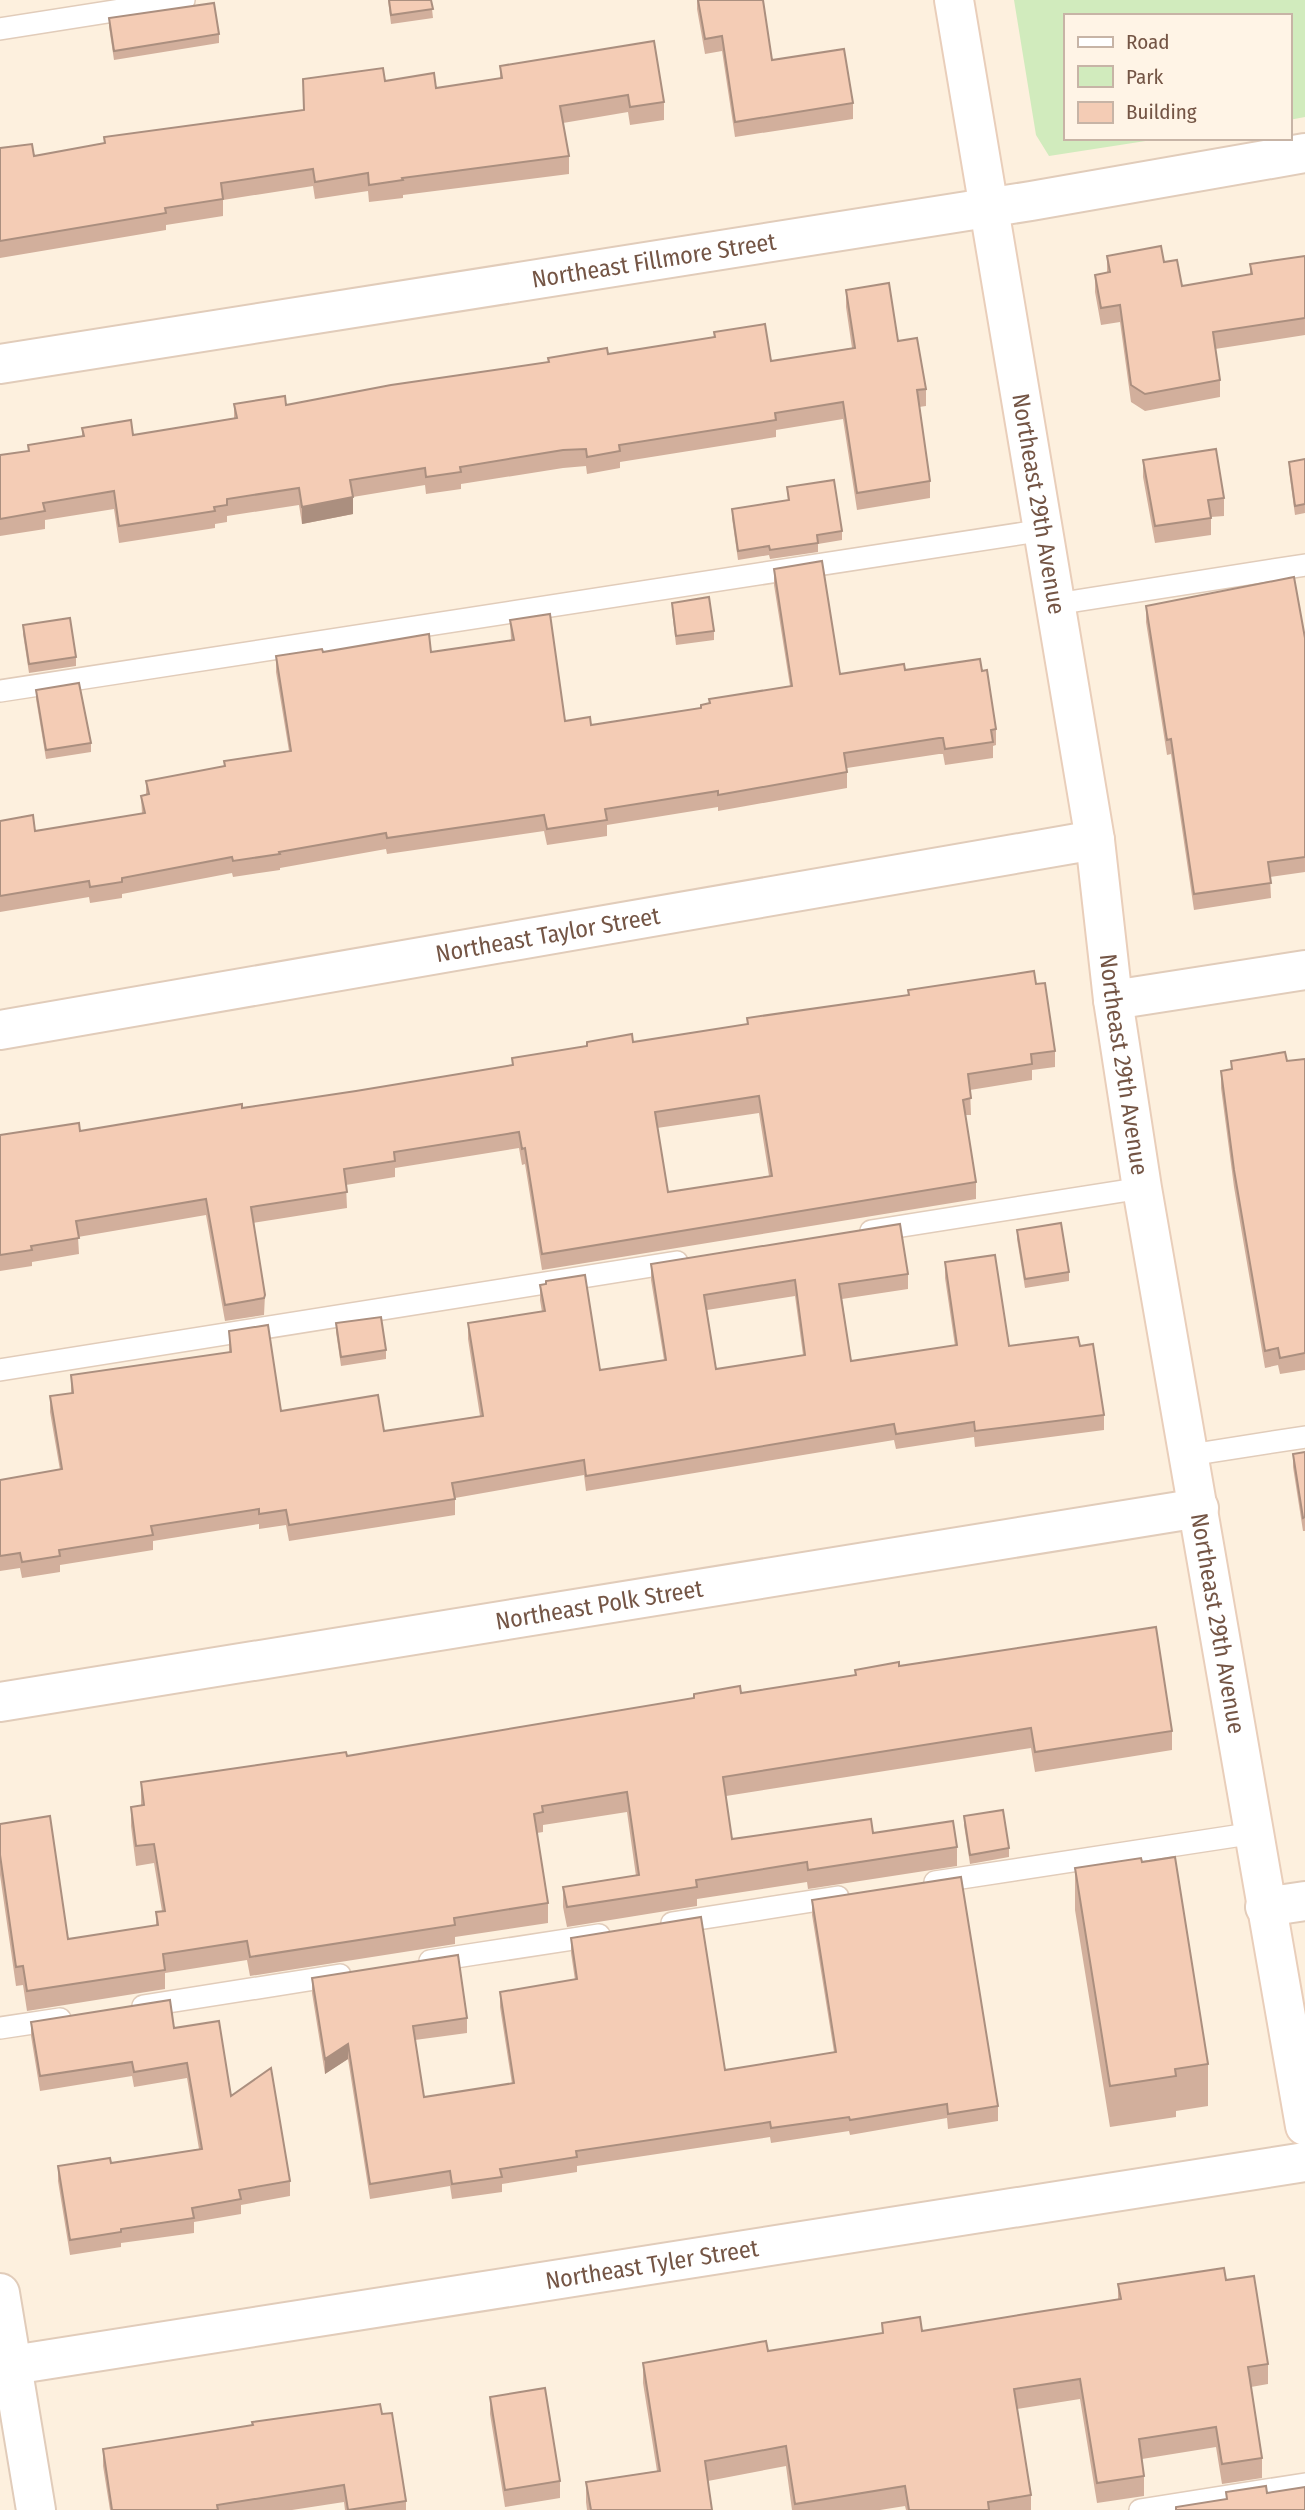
<svg xmlns="http://www.w3.org/2000/svg" width="1305" height="2510" viewBox="0 0 1305 2510" font-family="'Fira Sans Condensed',sans-serif">
	<style>
		.green { fill: #d1ebbd }
		.lines { fill: none; stroke-linecap: round; stroke-linejoin: round }
		.lane-casing { stroke: #e1ccba; stroke-width: 24 }
		.street-casing { stroke: #e1ccba; stroke-width: 42 }
		.secondary-casing { stroke: #e9ceba; stroke-width: 42 }
		.lane { stroke: #fff; stroke-width: 21 }
		.street { stroke: #fff; stroke-width: 38 }
		.secondary { stroke: #fff; stroke-width: 38 }
		.wall { fill: #d2af9c; fill-rule: evenodd }
		.shaded-wall { fill: #ab8f7f }
		.building { fill: #f4ccb5; stroke: #ab8f7f; stroke-width: 2; fill-rule: evenodd }
		.labels { text-anchor: middle; dominant-baseline: central; stroke-width: 7; stroke-linejoin: round; paint-order: stroke }
		.street-label { font-size: 24px; fill: #745545; stroke: #fff4e6 }
	</style>
	<rect width="100%" height="100%" fill="#fdf0de"/>
	<path class="green" d="M1014 0H1305V117L1289 120V16H1065V138H1165L1049 156 1036 135Z"/>
	<g class="lines">
		<g class="lane-casing">
			<path id="lane" d="M0 29 184 0
				M1056 604 1305 565
				M0 691 1044 530
				M871 1231 1142 1188
				M0 1370 677 1262
				M1190 1455 1305 1437
				M935 1882 1255 1833
				M672 1923 838 1897
				M430 1961 599 1935
				M143 2006 340 1975
				M0 2028 60 2019
				M1140 2510 1305 2484"/>
		</g>
		<g class="street-casing">
			<g id="street">
				<path id="s1" d="M0 364 1031 201 1305 153"/>
				<path d="M1113 1000 1305 970"/>
				<path id="s2" d="M0 1030 1095 840"/>
				<path id="s3" d="M0 1702 1199 1508"/>
				<path d="M1265 1907 1305 1901"/>
				<path d="M0 2293 36 2510"/>
				<path id="s4" d="M0 2367 1305 2162"/>
			</g>
		</g>
		<g class="secondary-casing">
			<g id="secondary">
				<path id="s5" d="M954 0 1095 840 1113 1000 1142 1188 1305 2126"/>
			</g>
		</g>
		<use href="#lane" class="lane"/>
		<use href="#street" class="street"/>
		<use href="#secondary" class="secondary"/>
	</g>
	<path class="wall" d="M388 0H431L433 18 391 24Z
		M697 0H763L772 60 853 103V119L735 137 722 51 705 54 697 9Z
		M109 18 219 34V43L114 60 109 27Z
		M500 66 664 102V120L630 125 628 112 563 123 569 156V174L403 195V198L369 202 368 191 315 199 313 186 223 200V216L166 225V230L0 258V148L34 156 104 144V137L304 110 303 79 385 81 436 88 500 78Z
		M1107 256 1182 286 1250 275V264L1305 256V335L1215 349 1220 380V397L1145 411 1131 402 1120 322 1101 325 1095 292V275L1107 273Z
		M846 290 898 341 926 389V406L919 407 930 481V498L857 510 843 419 776 430V437L620 462V468L587 474 586 466 563 468 461 484V489L426 494 425 485 353 497V514L302 524 299 505 227 516V522L215 524V528L119 543 114 509 45 520V529L0 536V455L28 451V445L82 436V428L133 435 234 418V404L286 405 714 337V332L771 361 852 348 846 307Z
		M1305 459V513L1295 515 1289 471V462Z
		M1143 460 1224 498V516L1211 517V535L1155 543 1143 477Z
		M787 487 842 531V540L818 544V552L770 559 769 555 738 560 732 518V509L788 501Z
		M774 569 840 674 905 670 982 671 996 729V745L993 746V758L945 765 943 754H939L847 768V788L718 811V807L607 825V836L547 845 544 831 387 854 386 849 280 868V870L233 877 232 873 122 894V898L90 903 89 897 0 912V821L35 831 142 814 141 796 146 795V781L224 766V761L289 751 276 672V656L323 652H431L511 640 510 620 565 721 591 725 701 708 709 704V699L790 686 774 585Z
		M672 603 714 631V640L676 645 672 611Z
		M1146 606 1305 638V872L1270 877 1271 898 1194 910 1171 754 1167 755 1146 622Z
		M23 625 76 657V666L29 673 23 634Z
		M36 690 91 743V752L46 759 36 699Z
		M1036 984 1055 1051V1067L1032 1070V1080L970 1090 971 1115H965L976 1182V1199L542 1270 525 1164 522 1165 519 1148 395 1168V1177L346 1185 347 1208 253 1223 265 1295 264 1315 225 1321 206 1215 78 1237 79 1254 32 1262V1266L0 1271V1135L80 1131 356 1091 512 1065V1058L633 1042 747 1024V1018L908 995V990ZM759 1113 769 1176 668 1192 657 1128Z
		M1305 1059V1370L1280 1374 1278 1365 1265 1368 1234 1187 1221 1088V1071L1231 1070V1061H1287Z
		M1017 1230 1069 1272V1281L1025 1288 1017 1239Z
		M945 1262 1009 1346H1080L1104 1415V1430L975 1447 974 1437 896 1449 894 1440 586 1491 584 1475 455 1498V1515L289 1541 286 1525 259 1529V1524L153 1541V1550L60 1565V1572L22 1578 20 1568 0 1571V1480L60 1470 50 1412V1396L71 1393V1375L229 1353V1331L281 1411 384 1431 480 1416 468 1339V1323L542 1312 540 1300V1285L600 1370 664 1360 651 1280V1264L908 1274V1289L842 1299 851 1361 955 1346 945 1278ZM795 1296 803 1355 716 1369 707 1310Z
		M336 1323 386 1350V1359L341 1366 336 1332Z
		M1305 1452V1531H1303L1293 1467V1454Z
		M899 1666 1172 1731V1750L1035 1772 1031 1748 726 1796 732 1839 873 1833 957 1847V1866L808 1889 807 1882 697 1899V1906L567 1927 563 1907V1887L636 1876 627 1812 543 1825V1832L537 1833 548 1903V1923L455 1937V1944L250 1976 247 1960 165 1973V1989L27 2011 23 1985 16 1986 0 1875V1824L68 1939 156 1926V1912L162 1911 154 1863 136 1866 131 1826V1807L141 1805V1782L347 1756 694 1699V1694L741 1693 855 1675V1670Z
		M964 1816 1009 1848V1857L970 1864 964 1825Z
		M1142 1862 1208 2064V2106L1176 2111V2117L1110 2127 1075 1910V1868Z
		M812 1900 998 2106V2121L948 2129 947 2118 850 2135 849 2131 771 2143 770 2137 577 2166V2172L502 2184V2192L452 2199 450 2186 370 2199 348 2059 325 2074 312 1993V1978L467 2018V2033L415 2040 424 2097 512 2084 500 2007V1992L575 1980 571 1953V1938L725 2070 834 2052 812 1915Z
		M31 2022 174 2028 231 2096 290 2181V2196L241 2205V2214L194 2222V2233L121 2243V2247L70 2255 58 2181V2166L111 2163 199 2149 187 2078 134 2087 132 2076 40 2091 31 2036Z
		M1226 2280 1268 2364V2384L1251 2387 1262 2458V2478L1222 2484 1216 2447 1142 2459 1144 2476V2496L1097 2503 1080 2399 1017 2409 1031 2495V2510H906L905 2506 880 2510H792L786 2466 708 2481 712 2510H587L586 2502V2482L657 2471 643 2383V2363L768 2351 882 2333V2323L922 2331 1118 2299V2284Z
		M490 2397 560 2481V2498L505 2507 490 2414Z
		M382 2414 406 2501V2510H345L344 2502 292 2510H110L103 2466V2449Z"/>
	<path class="shaded-wall" d="M353 497V514L302 524V507Z
		M348 2044V2059L325 2074V2059Z"/>
	<path class="building" d="M389 0H431L433 9 391 15Z
		M698 0H763L772 60 844 49 853 103 735 122 722 36 705 39Z
		M214 3 219 34 114 51 109 18Z
		M654 41 664 102 630 107 628 95 560 106 569 156 402 178 403 180 369 185 368 173 315 182 313 169 221 183 223 199 165 208 166 213 0 241V148L32 144 34 156 105 143 104 137 304 110 303 79 383 68 385 81 434 73 436 88 502 78 500 66Z
		M1161 246 1164 262 1177 260 1182 286 1252 274 1250 264 1305 256V318L1213 332 1220 380 1145 394 1131 385 1120 305 1101 308 1095 275 1110 272 1107 256Z
		M889 283 898 341 917 338 926 389 917 390 930 481 857 493 843 402 775 413 776 420 619 445 620 451 587 457 586 449 563 450 460 467 461 472 426 477 425 468 350 480 353 497 302 507 299 488 227 499V505L214 507 215 511 119 526 114 491 43 503 45 511 0 519V455L29 451 28 445 84 436 82 428 131 420 133 435 237 418 234 404 285 396 286 405 391 385 549 362 548 358 607 348 608 354 715 337 714 332 765 324 771 361 855 348 846 290Z
		M1216 449 1224 498 1208 500 1211 518 1155 526 1143 460Z
		M1305 459V504L1295 506 1289 462Z
		M834 480 842 531 817 535 818 543 770 550 769 546 738 551 732 509 789 500 787 487Z
		M822 561 840 674 904 664 905 670 980 659 982 671 987 670 996 729 991 730 993 742 945 749 943 738H939L844 753 847 772 718 795V791L605 809 607 820 547 829 544 815 387 838 386 833 279 852 280 854 233 861 232 857 122 878V882L90 887 89 881 0 896V821L33 815 35 831 145 813 141 796 149 794 146 781 225 766 224 761 291 751 276 656 322 649 323 652 429 634 431 652 514 640 510 620 550 614 565 721 590 717 591 725 701 708V705L710 703 709 699 792 686 774 569Z
		M1294 577 1305 638V857L1268 862 1271 883 1194 894 1171 739 1167 740 1146 606Z
		M709 597 714 631 676 636 672 603Z
		M70 618 76 657 29 664 23 625Z
		M79 683 91 743 46 750 36 690Z
		M1034 971 1036 984 1045 983 1055 1051 1031 1054 1032 1064 968 1074 971 1098 963 1100 976 1182 542 1254 525 1148 522 1149 519 1132 394 1152 395 1161 344 1169 347 1192 251 1207 265 1295 264 1298 225 1305 206 1199 76 1221 79 1238 31 1246 32 1250 0 1255V1135L79 1123 80 1131 242 1104V1108L356 1091 513 1065 512 1058 587 1046V1042L632 1034 633 1042 748 1024 747 1018 909 995 908 990ZM759 1096 772 1176 668 1192 655 1112Z
		M1285 1052 1287 1061 1305 1059V1353L1280 1358 1278 1348 1265 1351 1234 1170 1221 1071 1232 1069 1231 1061Z
		M1061 1223 1069 1272 1025 1279 1017 1230Z
		M900 1224 908 1274 839 1284 851 1361 957 1345 945 1262 995 1255 1009 1346 1078 1337 1080 1346 1093 1344 1104 1415 975 1431 974 1422 896 1434 894 1424 586 1476 584 1460 452 1483 455 1499 289 1525 286 1510 259 1514V1509L151 1526 153 1535 59 1550 60 1556 22 1562 20 1553 0 1556V1480L62 1469 50 1396 73 1393 71 1375 231 1352 229 1331 268 1325 281 1411 378 1395 384 1431 483 1416 468 1323 545 1311 540 1285 546 1284V1281L585 1275 600 1370 666 1360 651 1264ZM795 1280 805 1355 716 1369 704 1295Z
		M381 1317 386 1350 341 1357 336 1323Z
		M1305 1452V1517L1303 1518 1293 1454Z
		M1156 1627 1172 1731 1035 1752 1031 1728 723 1777 732 1839 871 1819 873 1833 953 1821 957 1847 808 1870 807 1862 696 1880 697 1887 567 1907 563 1887 639 1875 627 1792 542 1806 543 1812 534 1814 548 1903 454 1918 455 1925 250 1957 247 1941 163 1954 165 1970 27 1991 23 1966 16 1967 0 1855V1824L50 1816 68 1939 158 1925 156 1912 165 1911 154 1844 136 1846 131 1807 144 1805 141 1782 346 1752 347 1756 694 1698V1694L740 1686 741 1693 856 1675 855 1670 899 1662V1666Z
		M1003 1810 1009 1848 970 1855 964 1816Z
		M1175 1857 1208 2064 1175 2069 1176 2076 1110 2086 1075 1868 1141 1858 1142 1862Z
		M961 1877 998 2106 948 2114 947 2104 850 2120 849 2117 771 2128 770 2122 576 2151 577 2157 500 2169 502 2177 452 2184 450 2171 370 2184 348 2044 325 2059 312 1978 458 1955 467 2018 413 2026 424 2097 514 2083 500 1992 577 1979 571 1938 701 1917 725 2070 836 2052 812 1900Z
		M170 2000 174 2028 219 2021 231 2096 271 2068 290 2181 239 2190 241 2199 192 2208 194 2218 121 2229V2232L70 2240 58 2166 110 2158 111 2163 202 2149 187 2063 134 2072 132 2062 40 2076 31 2022Z
		M1224 2268 1226 2280 1254 2276 1268 2364 1248 2367 1262 2458 1222 2464 1216 2427 1139 2439 1144 2476 1097 2483 1080 2379 1014 2389 1031 2495 988 2502 989 2510H909L905 2486 795 2504 786 2446 705 2461 712 2510H591L586 2482 660 2471 643 2363 766 2341 768 2351 883 2333 882 2323 920 2317 922 2331 1044 2311 1121 2299 1118 2284Z
		M545 2388 560 2481 505 2490 490 2397Z
		M380 2404 382 2414 392 2413 406 2501 348 2510 344 2485 217 2505 218 2510H112L103 2449 253 2425 252 2422Z
		M1266 2486 1267 2493 1305 2487V2510H1176V2507L1227 2499 1226 2492Z"/>
	<g class="labels">
		<g class="street-label">
			<text stroke="none"><textPath href="#s1" startOffset="662">Northeast Fillmore Street</textPath></text>
			<text stroke="none"><textPath href="#s5" startOffset="511">Northeast 29th Avenue</textPath></text>
			<text stroke="none"><textPath href="#s2" startOffset="556">Northeast Taylor Street</textPath></text>
			<text stroke="none"><textPath href="#s5" startOffset="1078">Northeast 29th Avenue</textPath></text>
			<text stroke="none"><textPath href="#s3" startOffset="607">Northeast Polk Street</textPath></text>
			<text stroke="none"><textPath href="#s5" startOffset="1645">Northeast 29th Avenue</textPath></text>
			<text stroke="none"><textPath href="#s4" startOffset="660">Northeast Tyler Street</textPath></text>
		</g>
	</g>
	<rect x="1064" y="14" width="228" height="126" fill="#fff4e6" stroke="#c7b4a6" stroke-width="2"/>
	<rect x="1078" y="37" width="35" height="10" fill="#ffffff" stroke="#c7b4a6" stroke-width="2"/>
	<text x="1126" y="49" font-size="21" fill="#745545">Road</text>
	<rect x="1078" y="66" width="35" height="21" fill="#d1ebbd" stroke="#c7b4a6" stroke-width="2"/>
	<text x="1126" y="84" font-size="21" fill="#745545">Park</text>
	<rect x="1078" y="102" width="35" height="21" fill="#f4ccb5" stroke="#c7b4a6" stroke-width="2"/>
	<text x="1126" y="119" font-size="21" fill="#745545">Building</text>
</svg>
